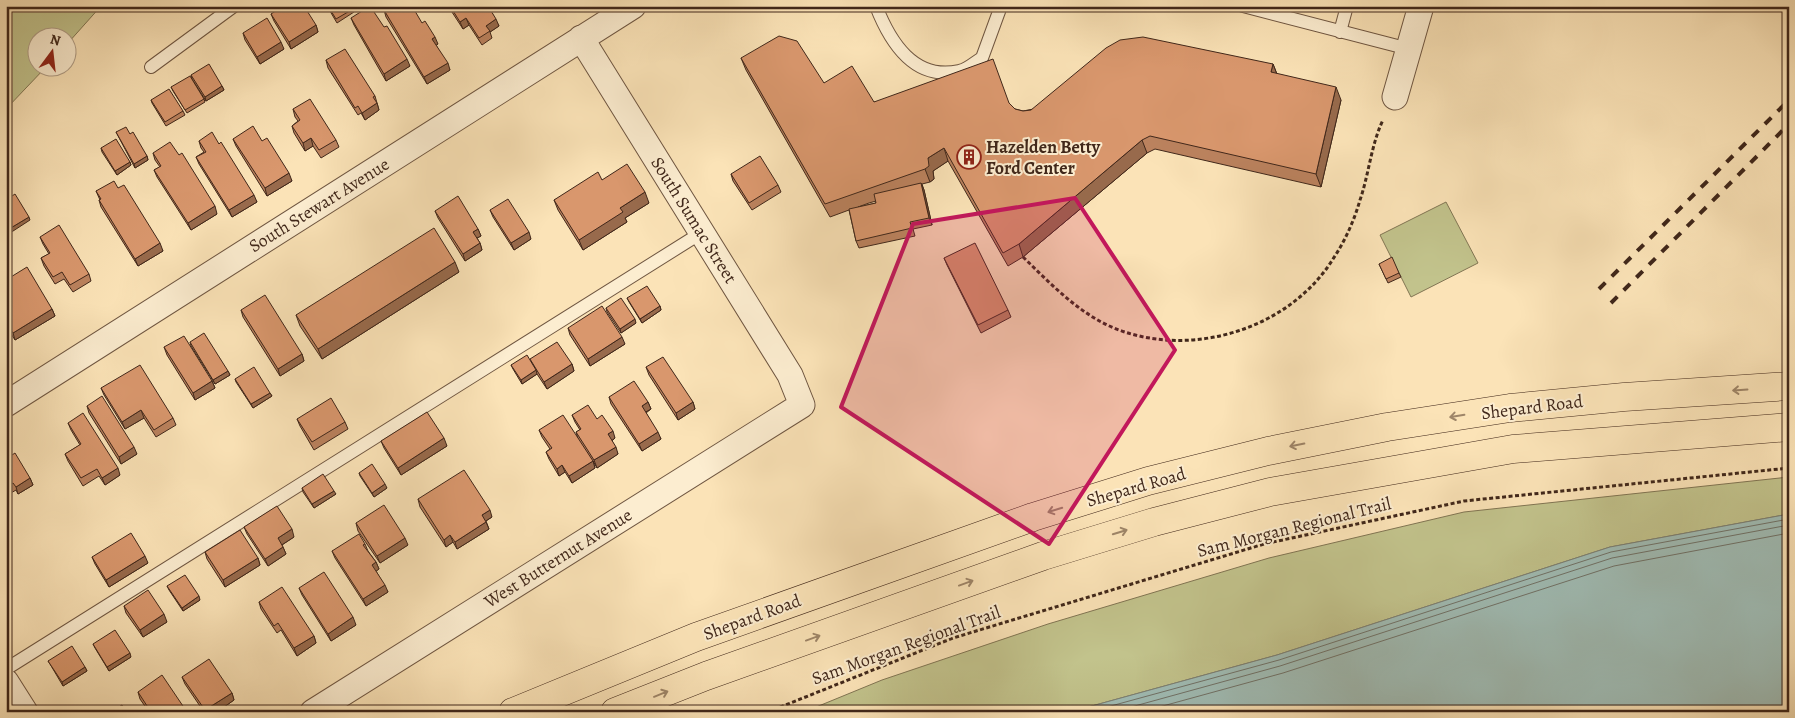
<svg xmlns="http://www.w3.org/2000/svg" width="1795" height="718" viewBox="0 0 1795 718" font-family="Alegreya,serif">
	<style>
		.green { fill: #c2c38c; stroke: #817553 }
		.water { fill: #a0bdb6; stroke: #7a8178 }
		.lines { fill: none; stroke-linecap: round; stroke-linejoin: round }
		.shore { stroke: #707268; stroke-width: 1 }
		.lane-casing { stroke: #6f5641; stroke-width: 14 }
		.street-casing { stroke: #6f5641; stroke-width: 27 }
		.highway-casing { stroke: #40271a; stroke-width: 29 }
		.path { stroke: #40271a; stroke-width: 3; stroke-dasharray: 4 2.5; stroke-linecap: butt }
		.lane { stroke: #fcedd0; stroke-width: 12 }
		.street { stroke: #fcedd0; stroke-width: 25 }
		.highway { stroke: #fbe3b7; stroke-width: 28 }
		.rail { stroke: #40271a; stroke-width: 4; stroke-dasharray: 9 9; stroke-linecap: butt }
		.wall { fill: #bb825e; stroke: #40271a; fill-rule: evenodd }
		.shaded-wall { fill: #986a4c; stroke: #40271a }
		.building { fill: #d9976d; stroke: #40271a }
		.oneway { stroke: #9e8568 }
		.marked { fill: #c2185b; fill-opacity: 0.2; stroke: #c2185b; stroke-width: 4; stroke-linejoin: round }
		.labels { text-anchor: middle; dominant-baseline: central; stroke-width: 4; stroke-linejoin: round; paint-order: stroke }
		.poi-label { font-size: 18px; font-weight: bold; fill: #40271a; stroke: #fcedd0; text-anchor: start }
		.street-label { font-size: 18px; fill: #40271a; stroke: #fcedd0 }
	</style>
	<rect width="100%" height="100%" fill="#fbe3b7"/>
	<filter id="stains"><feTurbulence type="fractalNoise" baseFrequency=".004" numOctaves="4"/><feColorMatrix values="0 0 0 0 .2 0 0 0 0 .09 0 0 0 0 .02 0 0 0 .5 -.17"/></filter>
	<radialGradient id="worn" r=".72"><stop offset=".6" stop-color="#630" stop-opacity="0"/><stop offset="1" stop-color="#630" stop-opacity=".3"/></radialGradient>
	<path class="green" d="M6 6H101L68 43V38H38V68H45L6 109Z
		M1446 202 1478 263 1411 297 1380 235Z
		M1789 477V514L1610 547 1277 655 1070 712H804L882 680 1048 624 1269 558 1464 512Z"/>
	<path class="water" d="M1789 514V712H1070L1277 655 1610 547Z"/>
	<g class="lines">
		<path class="shore" d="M1089 712 1279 660 1611 552 1789 519
			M1113 712 1280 666 1612 558 1789 525
			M1141 712 1283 673 1614 566 1789 533"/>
		<g class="lane-casing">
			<path id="lane" d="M876 6C890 42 914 81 959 71 967 70 975 62 982 58L1001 6
				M1243 6 1409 49
				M1340 32 1347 6
				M151 67 234 6
				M6 669 701 233"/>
		</g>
		<g class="street-casing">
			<path id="street" d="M1395 97 1421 6
				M6 404 633 6
				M6 682 25 712
				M313 712 802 405 790 375 581 38"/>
		</g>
		<g class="highway-casing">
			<path id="highway" d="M513 712 696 637 1033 517 1148 481 1268 451 1387 427 1510 408 1624 397 1789 386
				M615 712 706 676 1043 556 1154 522 1270 492 1513 449 1789 427"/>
		</g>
		<path class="path" d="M1023 257C1052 285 1081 316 1119 330 1195 358 1290 328 1333 259 1345 241 1354 221 1360 200 1369 174 1371 145 1383 120
			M768 712 953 638 1264 544 1464 501 1789 468"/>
		<use href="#lane" class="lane"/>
		<use href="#street" class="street"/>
		<use href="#highway" class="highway"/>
		<path class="rail" d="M1599 289 1789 100
			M1611 303 1789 124"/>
	</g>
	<path class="wall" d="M327 6H351L354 12 337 23Z
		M449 6H488L499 26 490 32 492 38 482 45 469 25 463 29 450 9Z
		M384 10 438 44 436 45 450 70 427 84 386 17Z
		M271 14 316 25 318 32 291 49 274 21Z
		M351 18 410 66 386 81 354 25Z
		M243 33 284 49 260 64 245 40Z
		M741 58 824 83 874 102 1009 103 1015 109 1023 111 1273 64 1277 74 1341 100 1321 187 1155 149 1147 153 1023 257 1008 266 948 161 933 171 934 179 930 182 922 184 924 190 932 225 913 229 915 236 859 248 856 241 849 210 830 217 746 70ZM876 201V203L858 207 869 203Z
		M326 60 375 96 379 110 365 120 361 113 358 115 328 68Z
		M191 75 222 86 224 90 206 101 192 79Z
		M171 87 204 99 205 102 187 113 173 91Z
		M151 100 183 111 185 115 166 126 152 103Z
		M293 109 336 140 339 147 321 158 313 146 305 151 294 133 292 126 298 121 295 117Z
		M116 132 130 134 147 156 148 160 135 168Z
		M233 139 262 141 292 181 267 196 236 146Z
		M199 141 219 144 257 202 232 217 199 164 196 157 204 152 201 148Z
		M101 148 130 162 131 165 117 175 102 152Z
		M153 153 217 214 191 230 157 177 154 170 160 167 155 160Z
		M731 174 778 185 781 192 752 210 733 181Z
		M602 180 649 203 625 218 627 222 583 250 558 210 554 200Z
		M118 188 163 251 138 266 101 207 99 200H100L96 191Z
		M490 210 531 239 514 250 493 217Z
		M435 211 478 229 481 236 477 238 480 243 482 250 465 261 438 218Z
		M40 237 89 274 91 281 73 292 64 279 55 284 44 266 41 258 49 254 43 244Z
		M944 258 1008 310 1011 317 981 333 947 265Z
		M1379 264 1399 273 1401 277 1388 283Z
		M459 272 322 359 300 326 296 315Z
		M6 280 52 309 55 316 15 340 6 326Z
		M627 298 660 306 661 310 642 323 629 302Z
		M606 308 636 323 621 333 607 312Z
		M241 310 302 354 304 361 280 376 243 317Z
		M568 328 625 344 590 366 570 335Z
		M190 342 228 371 230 375 215 384 191 346Z
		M164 347 212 381 215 388 195 400 167 355Z
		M531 362 572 364 574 371 547 389 537 374 522 384 513 369 511 365Z
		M646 367 693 402 695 409 678 420 649 375Z
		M235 379 270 393 272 396 253 408 236 382Z
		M101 388 173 418 176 425 156 437 144 418 125 429 104 395Z
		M609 397 648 402 651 409 646 413 661 439 642 451 611 404Z
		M87 406 137 454 121 464 89 413Z
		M572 415 597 419 615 438 612 441 618 454 597 468 593 461 595 468 572 483 565 472 559 476 549 459 546 452 550 449 542 437 539 430 578 439 576 432 580 430 575 422Z
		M297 419 345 422 348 429 314 450 300 426Z
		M68 423 120 475 105 485 99 476 83 486 68 461 65 454 80 445 71 430Z
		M381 441 447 446 401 475 384 448Z
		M6 459 30 478 33 485 18 494 16 490 6 496Z
		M359 473 387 488 374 497 360 476Z
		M302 488 336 494 314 508 303 492Z
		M418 499 492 517 486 521 489 529 457 549 453 542 446 547 420 507Z
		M356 523 408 545 380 563 358 531Z
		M244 527 294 537 282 545 286 554 268 566 247 534Z
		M365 544 368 551 376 562 379 569 376 571 388 592 366 606 335 558 332 551Z
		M205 552 258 558 260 565 225 587 207 559Z
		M92 557 148 563 109 587 95 564Z
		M167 586 200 600 183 611 169 590Z
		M299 588 356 625 331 641 302 595Z
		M259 602 314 636 316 643 297 656 281 630 277 633 261 609Z
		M124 606 167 622 143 637 126 613Z
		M93 644 131 657 109 671 95 648Z
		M48 661 85 667 87 671 63 686 50 664Z
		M182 677 232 693 234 700 217 712H204L185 684Z
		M138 692 187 712H149L140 699Z"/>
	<path class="shaded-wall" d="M466 18 469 25 463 29 460 22Z
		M496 19 499 26 490 32 486 26Z
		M316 25 318 32 291 49 289 42Z
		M435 37 438 44 435 46 432 39Z
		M281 42 284 49 260 64 257 57Z
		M407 59 410 66 386 81 384 74Z
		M448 63 450 70 427 84 424 77Z
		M1273 64 1278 77 1271 72Z
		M222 86 224 90 206 101 205 97Z
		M1336 87 1341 100 1321 187 1316 174Z
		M377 103 379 110 365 120 362 113Z
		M311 138 313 146 305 151 303 143Z
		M1142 140 1147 153 1023 257 1019 244Z
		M944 148 948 161 933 171 934 179 930 182 925 169 928 158Z
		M147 156 148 160 135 168 134 164Z
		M130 162 131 165 117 175 115 171Z
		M289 173 292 181 267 196 265 188Z
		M921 183 924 190 932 225 929 218Z
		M645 192 649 203 625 218 627 222 583 250 579 240 620 208Z
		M254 195 257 202 232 217 229 210Z
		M215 206 217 214 191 230 188 223Z
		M29 217 30 220 10 233 9 229Z
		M478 229 481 236 475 239 473 232Z
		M529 232 531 239 514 250 511 243Z
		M160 243 163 251 138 266 135 259Z
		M480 243 482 250 465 261 463 254Z
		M455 262 459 272 322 359 318 349Z
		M660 306 661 310 642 323 640 319Z
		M52 309 55 316 15 340 13 333Z
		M635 319 636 323 621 333 620 329Z
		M622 337 625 344 590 366 588 359Z
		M302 354 304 361 280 376 278 369Z
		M572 364 574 371 547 389 544 382Z
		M536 370 537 374 522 384 521 380Z
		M228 371 230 375 215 384 213 380Z
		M212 381 215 388 195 400 193 393Z
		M270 393 272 396 253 408 251 404Z
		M648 402 651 409 644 413 642 406Z
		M693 402 695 409 678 420 676 413Z
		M141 410 144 418 125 429 122 422Z
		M613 431 615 438 610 442 608 434Z
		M658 432 661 439 642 451 639 444Z
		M444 438 447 446 401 475 398 468Z
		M134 447 137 454 121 464 119 457Z
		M616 447 618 454 597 468 594 460Z
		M593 461 595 468 572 483 569 476Z
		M562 465 565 472 559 476 557 469Z
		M118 468 120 475 105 485 102 478Z
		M30 478 33 485 18 494 16 487Z
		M385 484 387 488 374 497 372 493Z
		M334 491 336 494 314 508 312 504Z
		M490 510 492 517 484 522 482 515Z
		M486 522 489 529 457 549 455 542Z
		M292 529 294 537 280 546 278 538Z
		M450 535 453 542 446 547 444 540Z
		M405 538 408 545 380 563 377 556Z
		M283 547 286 554 268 566 265 559Z
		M145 556 148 563 109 587 106 580Z
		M258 558 260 565 225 587 223 580Z
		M376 562 379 569 375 572 372 565Z
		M385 585 388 592 366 606 363 599Z
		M199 596 200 600 183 611 182 608Z
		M164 614 167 622 143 637 140 630Z
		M353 617 356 625 331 641 328 634Z
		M314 636 316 643 297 656 294 648Z
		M130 653 131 657 109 671 107 667Z
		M85 667 87 671 63 686 62 682Z
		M232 693 234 700 217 712H206L205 710Z"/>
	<path class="building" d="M283 6H304L316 25 289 42 271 14Z
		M328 6H351L353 9 336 19Z
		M370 6 384 27 387 26 407 59 384 74 351 18Z
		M389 6H412L422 23 425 21 435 37 432 39 448 63 424 77 384 10Z
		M450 6H488L496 19 486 26 490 31 479 38 466 18 460 22Z
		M267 18 281 42 257 57 243 33Z
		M779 36 797 41 824 83 852 66 874 102 993 59 1009 103 1015 109 1023 111 1031 110 1106 48 1120 40 1143 37 1273 64 1271 72 1336 87 1316 174 1150 136 1142 140 1019 244 1003 253 944 148 928 158 929 166 925 169 825 204 741 58Z
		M345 49 375 96 373 97 377 103 362 113 358 106 355 108 326 60Z
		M209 64 222 86 205 97 191 75Z
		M190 76 204 99 185 110 171 87Z
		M169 89 183 111 165 122 151 100Z
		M310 99 336 140 319 150 311 138 303 143 292 126 300 120 293 109Z
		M253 126 262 141 267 138 289 173 265 188 233 139Z
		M126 127 130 134 133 132 147 156 134 164 116 132Z
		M212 132 219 144 221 142 254 195 229 210 196 157 206 152 199 141Z
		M116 139 130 162 115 171 101 148Z
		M170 142 179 155 182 153 215 206 188 223 154 170 161 166 153 153Z
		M760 156 778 185 749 203 731 174Z
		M627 164 645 192 620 208 623 212 579 240 554 200 598 172 602 180Z
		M114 181 118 188 124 185 160 243 135 259 99 200 101 199 96 191Z
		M921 183 929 218 910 222 912 228 856 241 849 209 876 203 874 194Z
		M15 194 29 217 9 229 6 226V200Z
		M458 196 478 229 473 232 480 243 463 254 435 211Z
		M508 199 529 232 511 243 490 210Z
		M59 225 89 274 70 285 62 272 53 277 41 258 50 253 40 237Z
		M434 228 455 262 318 349 296 315Z
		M975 243 1008 310 978 325 944 258Z
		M1392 257 1399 273 1386 279 1379 264Z
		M27 267 52 309 13 333 6 323V280Z
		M647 286 660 306 640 319 627 298Z
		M265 295 302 354 278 369 241 310Z
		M621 298 635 319 620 329 606 308Z
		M602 306 622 337 588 359 568 328Z
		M204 333 228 371 213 380 190 342Z
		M184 336 212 381 193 393 164 347Z
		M557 342 572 364 544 382 530 359Z
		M527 355 536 370 521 380 511 365Z
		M663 357 693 402 676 413 646 367Z
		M140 365 173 418 154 430 141 410 122 422 101 388Z
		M254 367 270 393 251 404 235 379Z
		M634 381 648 402 642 406 658 432 639 444 609 397Z
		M102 396 134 447 119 457 87 406Z
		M331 398 345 422 312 442 297 419Z
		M588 405 597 419 602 415 613 431 608 434 616 447 594 460 576 432 581 429 572 415Z
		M427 412 444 438 398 468 381 441Z
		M83 413 118 468 102 478 97 469 81 478 65 454 81 444 68 423Z
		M563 415 593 461 569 476 562 465 557 469 546 452 552 448 539 430Z
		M15 453 30 478 16 487 13 483 6 487V459Z
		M372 464 385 484 372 493 359 473Z
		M464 470 490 510 482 515 486 522 455 542 450 535 444 540 418 499Z
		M323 474 334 491 312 504 302 488Z
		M384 505 405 538 377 556 356 523Z
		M277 506 292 529 278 538 283 547 265 559 244 527Z
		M240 530 258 558 223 580 205 552Z
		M131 533 145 556 106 580 92 557Z
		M359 534 365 544 363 545 376 562 372 565 385 585 363 599 332 551Z
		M324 572 353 617 328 634 299 588Z
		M185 575 199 596 182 608 167 586Z
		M282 587 314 636 294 648 278 623 274 626 259 602Z
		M148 590 164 614 140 630 124 606Z
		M115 630 130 653 107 667 93 644Z
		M72 646 85 667 62 682 48 661Z
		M209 659 232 693 205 710 182 677Z
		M162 675 187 712H151L138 692Z
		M122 705 126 712H111Z"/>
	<defs><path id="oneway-shaft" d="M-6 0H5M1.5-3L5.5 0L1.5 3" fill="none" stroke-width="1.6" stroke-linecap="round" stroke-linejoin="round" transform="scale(1.25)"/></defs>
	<g class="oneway">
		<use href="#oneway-shaft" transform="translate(1740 390) rotate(176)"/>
		<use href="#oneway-shaft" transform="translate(1457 416) rotate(171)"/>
		<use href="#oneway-shaft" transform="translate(1297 445) rotate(169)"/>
		<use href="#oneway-shaft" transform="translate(1055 510) rotate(163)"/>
		<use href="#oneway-shaft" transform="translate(1120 532) rotate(-17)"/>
		<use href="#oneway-shaft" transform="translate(966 583) rotate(-20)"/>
		<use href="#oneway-shaft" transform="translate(813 638) rotate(-20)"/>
		<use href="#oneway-shaft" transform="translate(661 694) rotate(-22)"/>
	</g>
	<path class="marked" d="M1075 198 1175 350 1049 544 841 407 913 224Z"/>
	<defs>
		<g id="building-ring" transform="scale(1.25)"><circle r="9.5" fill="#fcedd0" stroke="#8f2418" stroke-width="1.5"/><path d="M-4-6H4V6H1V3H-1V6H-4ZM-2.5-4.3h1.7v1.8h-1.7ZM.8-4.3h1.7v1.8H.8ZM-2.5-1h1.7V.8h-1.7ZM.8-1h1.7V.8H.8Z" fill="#8f2418"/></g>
	</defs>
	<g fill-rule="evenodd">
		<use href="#building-ring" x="969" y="157"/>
	</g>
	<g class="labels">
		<g class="poi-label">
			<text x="986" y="147">Hazelden Betty<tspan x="986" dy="21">Ford Center</tspan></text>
		</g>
		<g class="street-label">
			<text transform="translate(319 205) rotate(-32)">South Stewart Avenue</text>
			<text transform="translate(694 220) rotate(58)">South Sumac Street</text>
			<text transform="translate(1532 407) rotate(-7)">Shepard Road</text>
			<text transform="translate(1136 487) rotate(-16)">Shepard Road</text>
			<text transform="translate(1294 527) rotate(-14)">Sam Morgan Regional Trail</text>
			<text transform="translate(558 558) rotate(-32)">West Butternut Avenue</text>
			<text transform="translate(752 617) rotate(-20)">Shepard Road</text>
			<text transform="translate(906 645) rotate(-20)">Sam Morgan Regional Trail</text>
		</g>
	</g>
	<rect width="1795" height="718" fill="none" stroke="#fbe3b7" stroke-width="25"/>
	<rect x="8" y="8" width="1780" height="703" fill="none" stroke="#40271a" stroke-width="2.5"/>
	<rect x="12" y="12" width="1770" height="693" fill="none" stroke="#40271a"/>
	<g transform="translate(52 52) rotate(15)"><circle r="24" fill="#fcedd0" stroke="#b19e87"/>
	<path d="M0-4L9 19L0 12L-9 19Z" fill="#8f2418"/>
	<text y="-8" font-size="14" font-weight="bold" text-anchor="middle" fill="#40271a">N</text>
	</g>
	<rect width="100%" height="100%" filter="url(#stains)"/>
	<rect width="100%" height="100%" fill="url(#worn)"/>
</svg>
